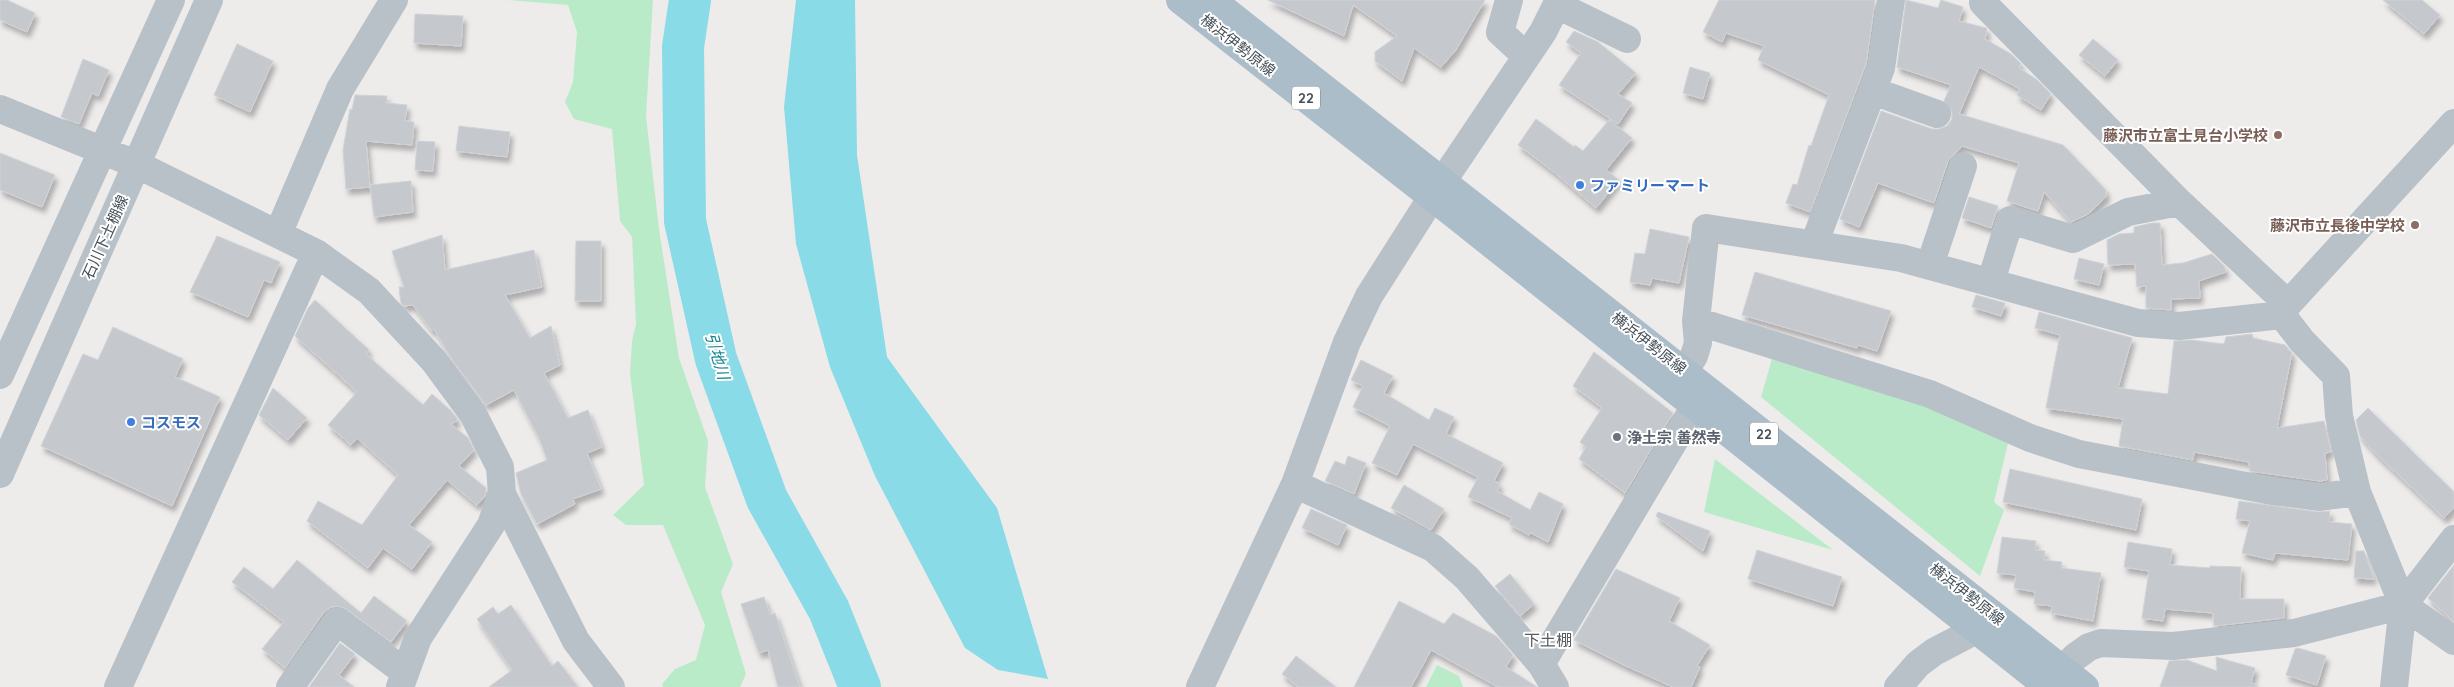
<svg xmlns="http://www.w3.org/2000/svg" width="2454" height="687" viewBox="0 0 2454 687" font-family="Quicksand,'Noto Sans JP',sans-serif">
	<style>
		.green { fill: #baebc9 }
		.water { fill: #89dbe7 }
		.lines { fill: none; stroke-linecap: round; stroke-linejoin: round }
		.river { stroke: #89dbe7; stroke-width: 42 }
		.building { fill: #c5c9ce; stroke: #cfd2d7; filter: url(#shadow) }
		.minor { stroke: #b7c1c7; stroke-width: 28 }
		.major { stroke: #acbdca; stroke-width: 28 }
		.education-dot { fill: #8d6e63; stroke: #fff; stroke-width: 2 }
		.shop-dot { fill: #3f7fe0; stroke: #fff; stroke-width: 2 }
		.worship-dot { fill: #6b7280; stroke: #fff; stroke-width: 2 }
		.labels { text-anchor: middle; dominant-baseline: central; stroke-width: 4; stroke-linejoin: round; paint-order: stroke }
		.shield { fill: #fff; stroke: #7d8489; stroke-width: 1 }
		.shield-label { font-size: 14px; font-weight: bold; fill: #455057 }
		.street-label { font-size: 15px; fill: #455057; stroke: #fff }
		.education-label { font-size: 15px; font-weight: bold; fill: #785e54; stroke: #fff; text-anchor: end }
		.shop-label { font-size: 15px; font-weight: bold; fill: #366cbe; stroke: #fff; text-anchor: start }
		.worship-label { font-size: 15px; font-weight: bold; fill: #5b616d; stroke: #fff; text-anchor: start }
		.water-label { font-size: 16px; font-style: italic; fill: #12808f; stroke: #fff }
		.neighbourhood-label { font-size: 16px; fill: #585c60; stroke: #fff }
	</style>
	<defs>
		<filter id="shadow"><feDropShadow dx="3" dy="5.5" stdDeviation="2.5" flood-color="#0004"/></filter>
	</defs>
	<rect width="100%" height="100%" fill="#eeebeb"/>
	<path class="green" d="M507 0H653L646 116 659 229 679 358 708 441 705 487 733 564 721 592 746 674 740 687H663L662 684 675 669 696 660 705 625 663 525H626L613 515 644 485 630 373 632 341 636 324 632 237 620 221 612 129 574 119 565 102 573 82 577 32 568 5Z
		M1773 355 2010 435 1994 502 2004 510 1980 576 1761 397Z
		M1715 459 1833 550 1704 512Z
		M1437 665 1459 676 1463 687H1426Z"/>
	<path class="water" d="M796 0H855L857 155 887 357 997 508 1048 679 998 670 965 648 875 476 830 367 796 244 784 107Z"/>
	<g class="lines">
		<path class="river" d="M690 0 683 47 685 221 716 359 767 499 829 610 860 687"/>
	</g>
	<path class="building" d="M0 0H7L35 13 27 32 0 20Z
		M1268 0H1485L1456 50 1441 67 1414 48 1402 81 1375 61V52L1397 36 1353 5 1344 36Z
		M1719 0H1875L1866 64 1810 212 1786 203 1793 184 1797 185 1809 145 1811 146 1829 95 1758 60 1764 46 1726 33 1722 42 1703 32Z
		M1906 0 1938 8 1941 0 1963 7 1959 21 1986 28 1987 30 1985 39 2011 54 2021 64 2019 68 2036 79 2051 94 2041 110 2017 95 2020 89 1979 67 1959 114 2063 145 2106 190V197L2088 214 2071 222 2044 192 2038 211 2007 201 2019 163 1962 146 1948 161 1934 203 1878 183 1859 227 1840 219 1881 111 1932 129H1939L1947 126 1952 119V111L1944 101 1951 85 1897 67Z
		M2383 0H2422L2440 15 2424 34Z
		M415 14 463 16 461 46 414 43Z
		M1574 31 1598 42 1636 73 1618 94 1632 103 1618 124 1559 85 1581 53 1566 42Z
		M2093 39 2118 60 2105 76 2079 55Z
		M237 44 273 61 250 112 214 95Z
		M83 59 109 70 98 96 92 93 79 124 61 117Z
		M1690 67 1710 73 1703 99 1683 93Z
		M355 95 387 96 386 103 407 105 405 121 414 122 412 145 366 141 370 187 346 189 343 150 350 109 352 110Z
		M1536 119 1574 147 1575 145 1583 151 1609 120 1632 138 1606 170 1619 180 1596 208 1554 172 1518 145Z
		M459 126 510 132 507 157 456 151Z
		M417 141 435 142 433 171 415 170Z
		M0 153 55 175 42 207 0 190Z
		M411 181 413 212 374 217 370 185Z
		M1969 197 1998 206 1991 228 1962 218Z
		M2152 223H2160L2162 265 2183 263 2212 254 2224 266 2226 272 2199 281 2200 298 2171 299V310L2146 308V286L2137 287 2135 264 2108 265 2107 240 2119 234 2134 233V227Z
		M1650 229 1689 237 1679 283 1652 278 1650 285 1630 282 1635 253 1645 254Z
		M442 235 445 270 534 250 542 287 505 295 530 338 551 326 560 365 544 373 568 418 588 410 602 447 587 453 601 489 573 499 575 504 537 524 521 494 516 473 547 460 539 438 514 390 486 405 451 358 434 329 432 331 413 305 404 306 401 303 399 287H404L392 251Z
		M217 236 280 262 271 283 264 280 248 317 190 292Z
		M576 241H601V301H575Z
		M2079 258 2104 264 2099 285 2074 279Z
		M1755 272 1891 311 1877 351 1858 345 1857 348 1742 315Z
		M1976 295 2005 303 2001 316 1972 307Z
		M315 300 369 350 366 354 423 405 432 394 451 411 458 420 451 424 468 438 474 450 459 466 486 488 485 496 477 505 447 480 409 525 432 542 412 569 383 548 368 568 307 521 318 501 362 525 398 475 357 438 351 445 328 425 357 392 295 336 308 308Z
		M2039 312 2132 338 2118 388 2168 394 2174 341 2191 340 2224 344 2226 337 2252 334 2253 338 2285 345 2292 353 2277 428 2324 421 2331 452 2325 453 2327 480 2320 481 2250 471 2249 462 2194 452 2193 460 2119 446 2123 419 2046 408 2060 335 2035 328Z
		M113 327 183 359 175 377 220 397 172 506 41 446 83 354 98 360Z
		M1594 352 1673 413 1625 493 1579 459 1586 447 1580 442 1602 408 1573 386Z
		M1361 360 1393 376 1384 393 1429 420 1435 408 1454 417 1446 434 1503 463 1494 481 1500 484 1497 491 1530 510 1539 492 1563 504 1548 542 1531 533 1529 535 1509 524 1512 518 1468 497 1478 477 1413 444 1397 475 1372 463 1390 426 1353 407 1363 386 1351 380Z
		M273 388 307 418 288 440 259 415Z
		M2368 408 2454 492V508L2444 518 2378 456 2360 436 2356 420Z
		M1348 456 1366 463 1354 494 1325 481 1335 461 1345 465Z
		M2010 469 2142 499 2136 530 2003 502Z
		M1404 485 1444 509 1431 530 1391 508Z
		M2239 501 2318 512 2330 511 2329 522 2352 524 2348 560 2275 553 2273 560 2242 553 2250 521 2236 519Z
		M1311 509 1347 525 1338 545 1302 528Z
		M1658 512 1710 531 1703 551 1656 516Z
		M2002 537 2036 541 2035 550 2045 551 2044 560 2062 562 2061 568 2101 573 2093 621 2051 613 2052 606 2034 604 2035 592 2014 588 2016 575 1997 573Z
		M2128 542 2172 549 2170 565 2210 568V566L2241 567 2240 599H2284V618L2214 626 2213 613 2165 609 2163 621 2142 618 2149 571 2124 567Z
		M1757 550 1842 577 1833 606 1748 579Z
		M2356 551H2364L2374 579 2354 578Z
		M297 560 361 613 374 596 407 621 391 642 346 609 339 606 331 607 324 612 285 668 262 649 284 622 232 582 244 567 273 589Z
		M2454 565V622L2428 598Z
		M1616 569 1680 598 1669 621 1710 645 1697 666 1700 667 1691 687H1673L1624 665 1574 640Z
		M1510 574 1534 604 1520 616 1495 586Z
		M764 597 770 615 775 613 800 687H778L768 650 759 653 741 604Z
		M1399 601 1444 624 1453 613 1496 636 1513 655 1506 667 1537 687H1498L1431 650 1411 687H1354Z
		M511 605 552 666 558 661 578 687H489L512 670 477 619 493 607 498 614Z
		M340 643 355 654 339 675 354 687H309Z
		M2298 648 2326 656 2317 685 2286 675 2295 649Z
		M1296 656 1336 687H1298L1282 674Z
		M2216 657 2255 668 2251 683 2256 684 2255 687H2160L2169 661 2187 660 2217 671Z"/>
	<g class="lines">
		<path class="minor" d="M1509 0 1500 32 1526 56
			M1985 0 1983 3 2179 202 2288 304
			M1557 5 1627 39
			M1873 91 1937 114
			M0 109 138 165 316 253 369 291 434 361 473 414 500 467 502 494 491 525 418 638 400 687
			M278 234 340 89 394 0
			M1814 244 1881 68 1891 0
			M1930 265 1963 166
			M1991 281 2010 220 2073 239 2128 212 2179 202
			M1696 321 1930 394 2030 438 2079 454 2272 491 2320 497 2357 492
			M1684 371 1694 356 1698 343 1696 321 1706 228 1901 258 2138 323 2179 326 2282 315
			M0 375 171 0
			M0 474 209 0
			M1295 484 1433 548 1467 578 1541 664 1555 687
			M502 494 576 641 611 687
			M2403 605 2454 539
			M1541 664 1695 406
			M2047 686 2075 657 2089 647 2101 643 2173 646 2294 633 2403 605 2454 641
			M118 687 316 253
			M290 687 337 621 398 667
			M1200 687 1295 484 1347 342 1369 296 1432 197 1543 32 1559 0
			M1898 687 1918 664 1934 652 1976 630 1999 631
			M2394 687 2403 605 2357 492 2339 416 2336 376 2302 341 2282 315 2288 304 2454 123"/>
		<path class="major" d="M1180 0 1456 216 2048 687
			M1212 0 2085 687"/>
	</g>
	<g class="education-dot">
		<circle cx="2278" cy="135" r="5"/>
		<circle cx="2415" cy="225" r="5"/>
	</g>
	<g class="shop-dot">
		<circle cx="1580" cy="185" r="5"/>
		<circle cx="131" cy="422" r="5"/>
	</g>
	<circle class="worship-dot" cx="1617" cy="437" r="5"/>
	<g class="labels">
		<g class="shield">
			<rect x="1292" y="86.5" width="28" height="23" rx="4"/>
			<rect x="1750" y="422.5" width="28" height="23" rx="4"/>
		</g>
		<g class="shield-label">
			<text x="1306" y="98">22</text>
			<text x="1764" y="434">22</text>
		</g>
		<g class="street-label">
			<text transform="translate(1238 45) rotate(38)">横浜伊勢原線</text>
			<text transform="translate(105 237) rotate(-66)">石川下土棚線</text>
			<text transform="translate(1649 343) rotate(38)">横浜伊勢原線</text>
			<text transform="translate(1967 594) rotate(38)">横浜伊勢原線</text>
		</g>
		<g class="education-label">
			<text x="2268" y="135">藤沢市立富士見台小学校</text>
			<text x="2405" y="225">藤沢市立長後中学校</text>
		</g>
		<g class="shop-label">
			<text x="1590" y="185">ファミリーマート</text>
			<text x="141" y="422">コスモス</text>
		</g>
		<g class="worship-label">
			<text x="1627" y="437">浄土宗 善然寺</text>
		</g>
		<g class="water-label">
			<text transform="translate(718 356) rotate(74)">引地川</text>
		</g>
		<g class="neighbourhood-label">
			<text x="1548" y="640">下土棚</text>
		</g>
	</g>
</svg>
